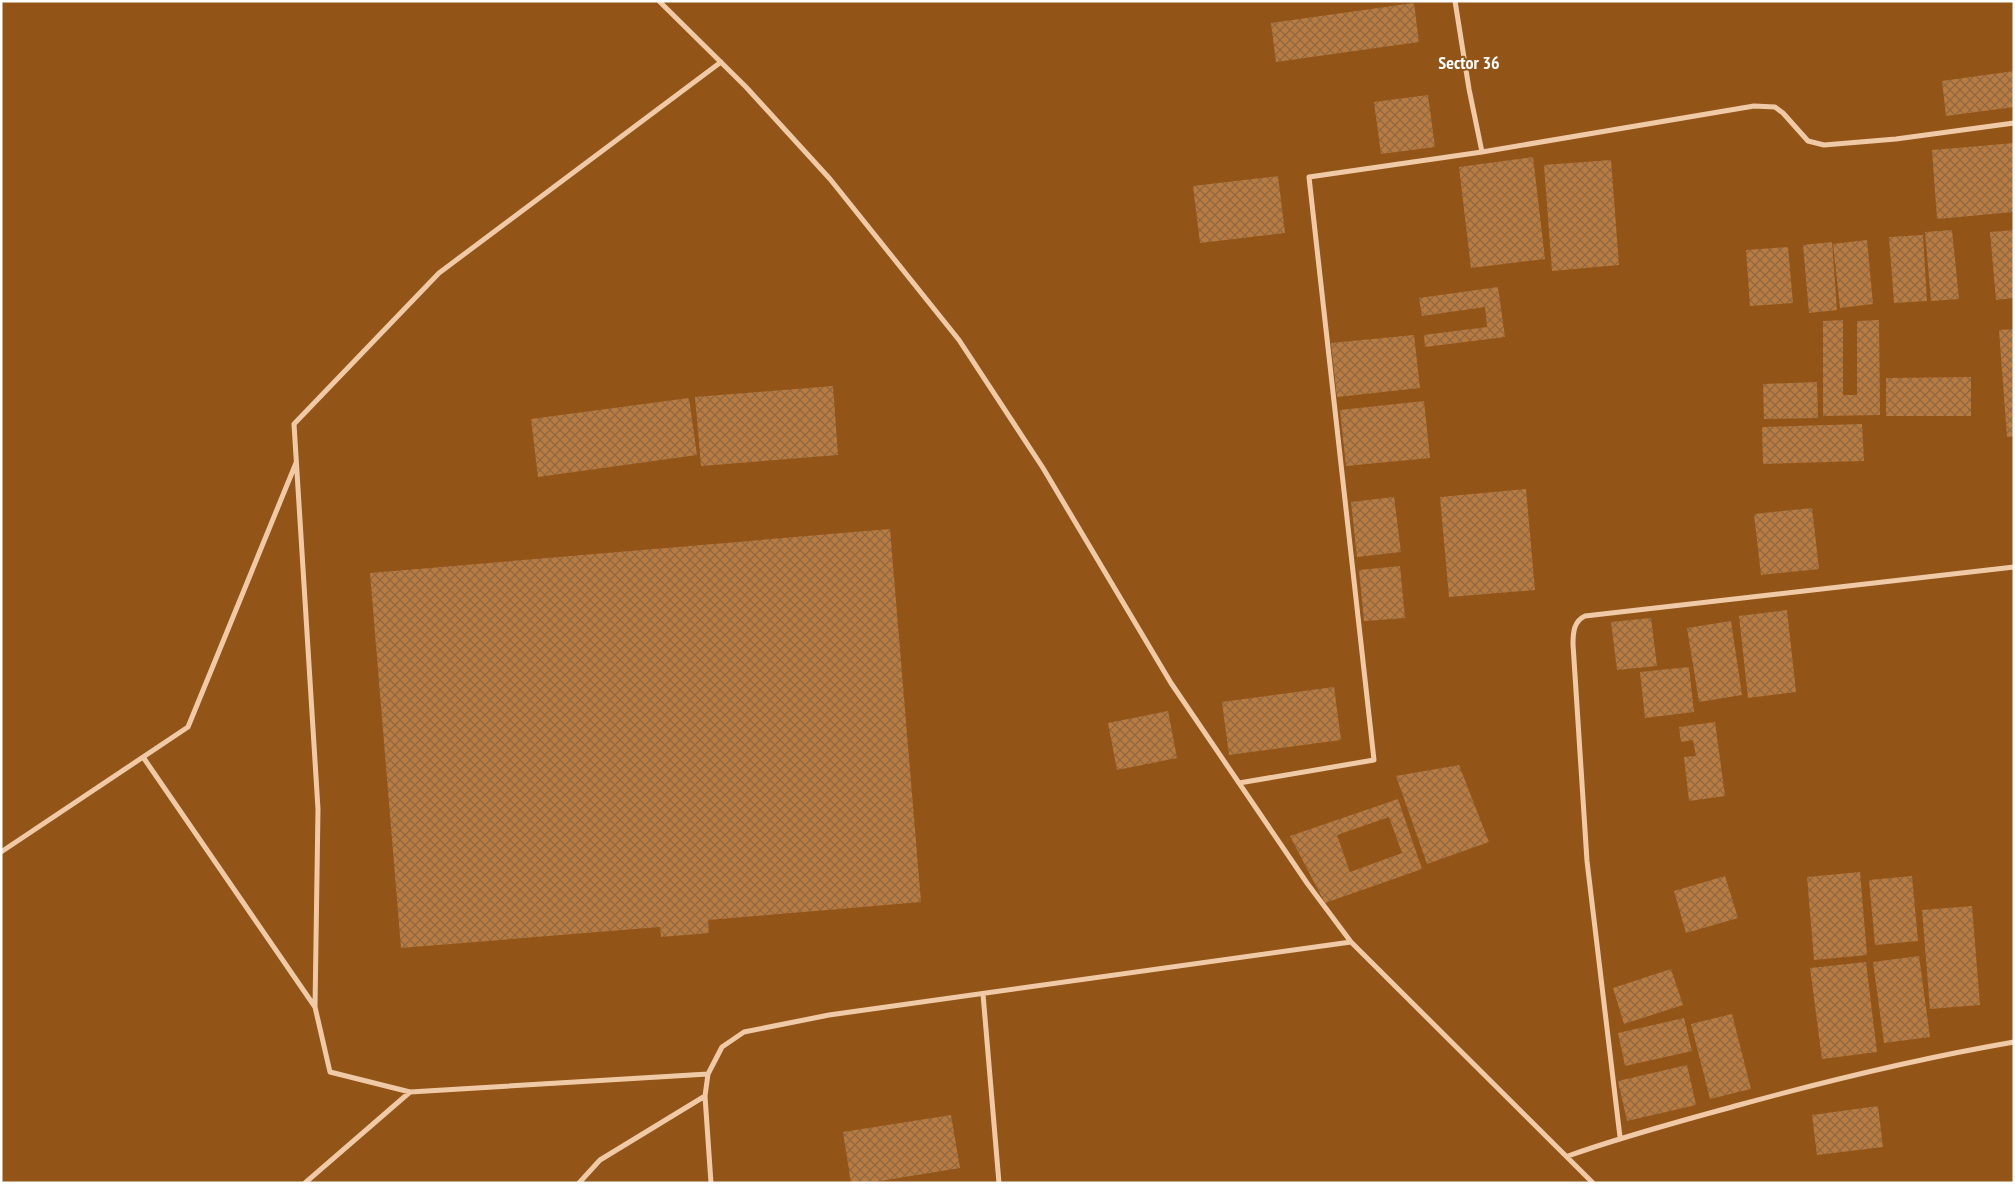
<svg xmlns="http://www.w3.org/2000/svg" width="2015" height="1184" viewBox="0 0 2015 1184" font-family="'PT Sans Narrow',sans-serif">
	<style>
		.building { fill: url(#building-cross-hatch); fill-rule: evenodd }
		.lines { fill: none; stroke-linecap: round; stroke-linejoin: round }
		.street { stroke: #f0caa7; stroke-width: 5 }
		.labels { text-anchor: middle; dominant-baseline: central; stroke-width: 4; stroke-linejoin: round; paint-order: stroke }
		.district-label { font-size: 18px; font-weight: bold; fill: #fff; stroke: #925417 }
	</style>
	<defs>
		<pattern id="building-cross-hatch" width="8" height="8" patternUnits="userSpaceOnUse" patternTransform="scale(1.25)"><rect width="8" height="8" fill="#b97b40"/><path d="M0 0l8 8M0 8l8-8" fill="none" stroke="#8d6845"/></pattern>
	</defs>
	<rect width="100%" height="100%" fill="#925417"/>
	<path class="building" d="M1414 3 1419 42 1276 62 1271 23Z
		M2014 71V107L1946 116 1942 81Z
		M1428 95 1435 147 1381 154 1374 102Z
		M2014 143V212L1937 219 1932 150Z
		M1533 157 1545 259 1471 268 1459 167Z
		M1611 160 1619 265 1552 271 1544 165Z
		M1278 176 1285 233 1200 243 1193 186Z
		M1952 230 1959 299 1931 301 1925 232Z
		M2014 230V298L1996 300 1990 232Z
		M1923 235 1927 301 1894 303 1889 237Z
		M1867 240 1873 304 1840 308 1833 244Z
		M1832 242 1837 310 1809 313 1803 245Z
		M1788 247 1793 303 1750 306 1746 250Z
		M1498 287 1505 337 1425 347 1424 335 1487 327 1485 307 1422 316 1419 298Z
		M1843 320V395H1857V321L1879 320 1880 415 1823 416V321Z
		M2014 329V436L2007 437 1999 330Z
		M1414 335 1420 388 1337 397 1331 343Z
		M1971 377V416H1886V378Z
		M1817 382 1818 418 1764 419 1763 384Z
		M833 386 838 455 701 466 695 397Z
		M689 398 697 455 538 477 531 419Z
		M1424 401 1430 458 1346 466 1340 410Z
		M1862 424 1864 461 1763 464 1762 427Z
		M1526 489 1535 590 1449 597 1440 497Z
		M1394 497 1401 552 1357 557 1351 502Z
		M1812 508 1819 569 1761 575 1754 514Z
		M890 529 921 902 708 920 709 933 661 937 660 927 401 948 370 573Z
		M1400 566 1405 618 1364 621 1359 570Z
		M1787 610 1796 692 1748 698 1739 616Z
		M1651 618 1657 666 1617 670 1611 622Z
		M1731 621 1742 695 1699 702 1687 628Z
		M1689 667 1694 712 1645 718 1640 672Z
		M1334 687 1341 740 1229 755 1222 702Z
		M1168 711 1177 758 1117 770 1108 723Z
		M1715 722 1725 796 1689 801 1684 757 1696 756 1693 740 1681 742 1679 727Z
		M1459 765 1489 842 1427 864 1396 776Z
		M1398 799 1422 869 1325 903 1290 836ZM1389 817 1402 853 1350 872 1337 835Z
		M1860 872 1867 955 1814 960 1807 877Z
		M1725 876 1738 918 1686 933 1674 891Z
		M1912 876 1918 941 1875 945 1869 880Z
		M1972 906 1980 1005 1930 1009 1922 910Z
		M1919 956 1930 1037 1884 1043 1873 962Z
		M1866 962 1877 1052 1822 1059 1810 968Z
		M1671 969 1683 1005 1624 1024 1613 988Z
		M1732 1014 1751 1089 1710 1099 1691 1024Z
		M1684 1018 1692 1051 1625 1066 1618 1033Z
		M1687 1065 1696 1105 1627 1121 1618 1081Z
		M1878 1106 1883 1147 1817 1155 1812 1115Z
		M951 1115 960 1168 868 1183H851L843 1132Z"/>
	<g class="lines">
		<path class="street" d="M659 1 746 87 830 179 959 340 1043 468 1171 683 1307 883 1351 942 1593 1183
			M1455 1 1469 89 1482 152
			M143 757 315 1007
			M1239 783 1374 760 1309 177 1482 152 1754 106 1775 107 1783 113 1808 141 1824 145 1896 139 2014 123
			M1 852 188 727 296 463
			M983 994 999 1183
			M708 1074 410 1092 330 1072 315 1007 318 809 294 424 439 273 721 62
			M1620 1137 1587 861 1573 644C1573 632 1574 621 1585 616L2014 567
			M1568 1156C1624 1136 1681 1121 1739 1105 1830 1080 1921 1058 2014 1042
			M305 1183 410 1092
			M579 1183 600 1160 705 1096
			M711 1183 705 1096 708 1074 722 1047 744 1032 829 1015 1351 942"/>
	</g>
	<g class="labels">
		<g class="district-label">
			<text x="1469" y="62">Sector 36</text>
		</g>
	</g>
	<rect width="2015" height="1184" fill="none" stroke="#ffffff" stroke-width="5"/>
</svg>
